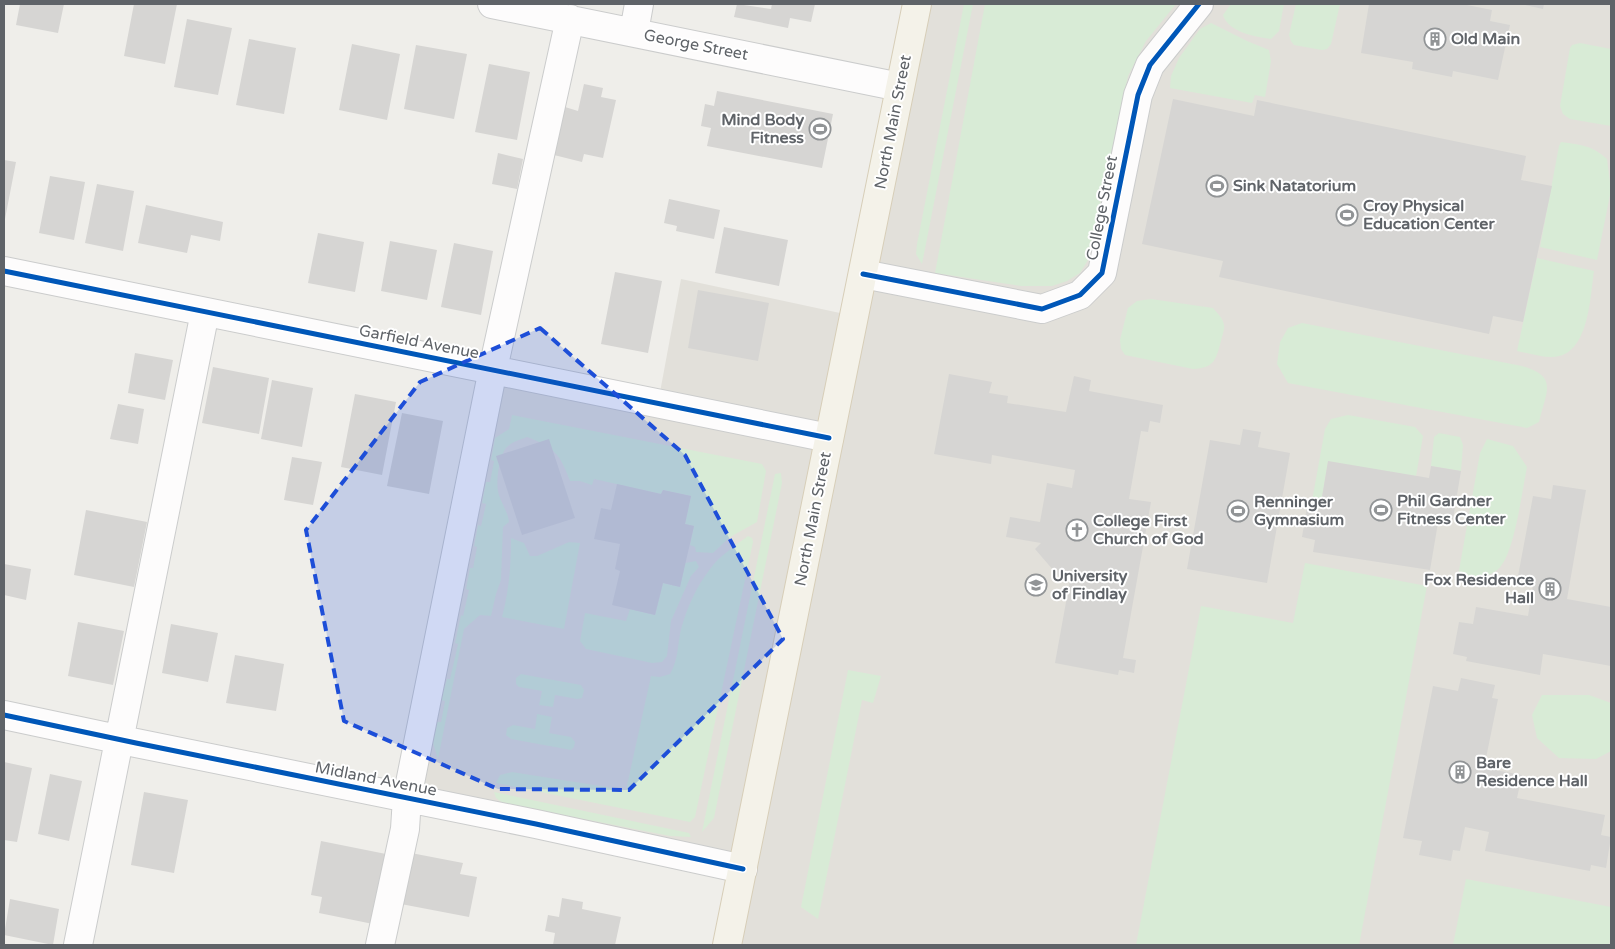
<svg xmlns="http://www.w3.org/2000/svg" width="1615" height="949" viewBox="0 0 1615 949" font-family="'Varela Round',sans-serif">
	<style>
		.education { fill: #e2e0da }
		.green { fill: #d8ebd6 }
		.building { fill: #d6d5d3 }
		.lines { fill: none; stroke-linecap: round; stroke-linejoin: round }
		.minor-casing { stroke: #cbcccc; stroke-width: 30 }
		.major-casing { stroke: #d7ceb8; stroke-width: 30 }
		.minor { stroke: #fdfcfc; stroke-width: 28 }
		.major { stroke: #f4f2e9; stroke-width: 28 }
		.cycleway-casing { stroke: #fff; stroke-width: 8 }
		.cycleway { stroke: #0057b8; stroke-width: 5 }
		.marked { fill: #1d4ed8; fill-opacity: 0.2; stroke: #1d4ed8; stroke-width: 4; stroke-dasharray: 10 6; stroke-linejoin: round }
		.labels { text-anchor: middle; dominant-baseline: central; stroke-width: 4; stroke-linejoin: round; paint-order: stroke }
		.poi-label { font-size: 16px; font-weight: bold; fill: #5f6368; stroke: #fff; text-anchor: start }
		.street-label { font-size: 16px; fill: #5f6368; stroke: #fff }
	</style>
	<rect width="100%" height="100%" fill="#efeeea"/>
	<path class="education" d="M917 4H1611V945H727L743 869 419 800 504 372 658 403 681 279 854 316Z"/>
	<path class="green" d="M964 4H973L922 264 916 254 917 244Z
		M985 4H1176L1146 41 1128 76 1088 260 1080 273 1067 281 1052 286H1021L935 273Z
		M1231 4H1284L1279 31 1271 39C1256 37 1228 32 1223 15Z
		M1296 4H1340L1331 44 1327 49 1322 50 1294 45 1291 41 1289 35Z
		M1211 23 1247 41 1269 50 1271 61 1265 97 1255 95 1252 103 1170 88 1171 76 1179 58 1200 29Z
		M1580 43 1611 49V126L1570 119 1563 114 1560 106 1570 48 1572 45Z
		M1561 142C1582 145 1591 145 1607 159L1611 190 1597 260 1540 247 1559 146Z
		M1537 258 1594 271C1590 297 1589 357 1552 357 1541 357 1528 353 1517 351Z
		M1151 299 1213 308C1217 313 1223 318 1224 325 1225 329 1222 336 1221 341 1216 359 1215 368 1193 369L1125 355 1121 349 1120 340 1128 308 1137 301Z
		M1302 323 1522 366C1559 377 1546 391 1539 422L1527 428 1288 383 1277 364 1280 342 1288 328Z
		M512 415 762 464 766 471 757 522 730 537 713 553 696 552 695 547 690 545 694 526 685 524 691 496 663 490 661 494 594 479 592 485 580 481H570C560 454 554 447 527 437 520 440 511 442 506 448 499 457 496 481 498 491 500 502 508 511 509 522L503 527 501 580 496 594 491 616 480 615 464 629 438 759 433 743 437 722H441L445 701 441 700 447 679H450L458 644 455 643 461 615 463 616 469 590 466 589 470 568H473L477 547 474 546 478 525 481 526 486 504 482 503 486 482H490L494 461 491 460 495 438 509 429Z
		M1348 415 1415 427 1423 436 1416 476 1328 462 1321 503 1312 501 1325 429 1331 419Z
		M1439 433 1460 437 1463 445 1461 471 1431 466 1434 437Z
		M1487 439 1513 446 1527 467C1522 492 1515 548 1501 566 1494 576 1473 580 1462 582L1458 576 1480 453Z
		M781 473 782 483 714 818 702 832 775 474Z
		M748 536 752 538 753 542 695 817 690 822 496 783 500 775 512 772 626 790 651 676 660 677 670 674C679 658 677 646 681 629 687 608 696 587 710 569 719 556 735 546 748 536Z
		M511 538 524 543 530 556H537L569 542 580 543 564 629 502 617C509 591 511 565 511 538Z
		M696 561 699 567 691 576 671 621 667 656 662 662 652 663 586 649 580 641 585 613 626 621 630 609 655 615 663 583 680 587 685 563Z
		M1305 563 1427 586 1359 945H1136L1201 606 1293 623Z
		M848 670 881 676 873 703 862 700 818 919 801 907Z
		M521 674 581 685 584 690 582 698 577 699 555 695 553 707 539 705 542 691 519 687 516 684V678Z
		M1542 695H1589L1611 703V751L1596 759 1559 758 1537 738 1532 715Z
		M537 714 552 717 549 733 571 737 575 742 574 747 571 750 511 739 506 735 507 728 513 725 535 729Z
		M494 792 689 833 691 837 670 836 503 803 496 798Z
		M1466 879 1611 907V934L1609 945H1453Z"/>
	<path class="building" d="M20 4H64L58 33 16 25Z
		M134 4H177L165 64 124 56Z
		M737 4 771 9 772 4H815L811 22 790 18 788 28 734 17Z
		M1369 4H1462L1492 10 1490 21 1510 25 1498 80 1453 71 1452 77 1412 69 1413 62 1361 53Z
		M1521 4H1544L1543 9Z
		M187 19 232 28 218 95 174 87Z
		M249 39 296 48 284 114 236 105Z
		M352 44 400 54 387 120 339 110Z
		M416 45 467 54 454 119 404 109Z
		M489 64 530 72 517 140 475 132Z
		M584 84 603 88 601 97 616 100 603 158 584 154 582 162 554 155 565 107 578 111Z
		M717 91 833 114 822 168 707 146 711 128 701 126 705 104 714 106Z
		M1173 99 1254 116 1257 100 1526 156 1521 180 1552 186 1523 322 1493 316 1489 334 1219 277 1223 261 1142 244Z
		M498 153 523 159 517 189 492 184Z
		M4 160 16 162 5 219H4Z
		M50 176 85 182 74 240 39 233Z
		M97 184 134 191 123 251 85 243Z
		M669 199 720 210 714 239 676 231 677 226 664 223Z
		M146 205 223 222 220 241 191 235 187 253 138 243Z
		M724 227 788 240 779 286 715 273Z
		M318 233 364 242 355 292 308 283Z
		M390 241 437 250 427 300 381 291Z
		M454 243 493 251 481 315 441 307Z
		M615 272 662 281 648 353 601 344Z
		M698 290 769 303 758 361 688 348Z
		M135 353 173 360 165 400 128 393Z
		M213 367 269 378 259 434 202 423Z
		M949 374 992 382 989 393 1008 396 1007 403 1066 412 1074 376 1091 380 1089 391 1163 405 1160 423 1150 421 1148 432 1141 431 1129 499 1151 502 1123 658 1136 660 1134 673 1119 670 1118 675 1055 663 1070 580 1060 578 1035 549 1041 543 1006 537 1010 517 1040 522 1047 483 1072 488 1075 470 992 455 991 464 934 454Z
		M272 380 313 388 302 447 261 439Z
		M355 394 396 402 382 475 341 467Z
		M118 404 144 409 138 444 110 439Z
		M402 413 443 421 429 494 387 486Z
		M1243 429 1261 432 1258 447 1290 453 1267 583 1187 569 1210 440 1240 445Z
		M549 439 575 518 522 535 496 456Z
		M292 457 322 462 313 505 284 500Z
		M1328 461 1429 478 1431 466 1461 471 1453 519 1439 517 1430 570 1313 552 1315 540 1302 537 1308 501 1321 503Z
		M617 484 661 494 663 490 691 496 685 524 694 526 680 587 663 583 655 615 612 605 620 571 615 569 620 544 594 539 601 508 611 510Z
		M1553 485 1586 490 1567 599 1611 607V666L1543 654 1540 675 1466 661 1467 657 1453 654 1459 622 1473 624 1476 607 1528 616 1534 579 1518 576 1533 496 1551 499Z
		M86 510 147 522 134 587 74 575Z
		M4 564 31 569 26 600 4 595Z
		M78 622 124 631 113 685 68 676Z
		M171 624 218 633 208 682 162 673Z
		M235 655 284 664 276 711 226 703Z
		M1461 678 1495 685 1492 698 1498 699 1484 768 1522 775 1517 798 1605 815 1601 835 1611 837 1606 868 1591 865 1590 871 1485 851 1489 832 1465 827 1460 851 1453 850 1451 861 1419 855 1422 841 1403 838 1433 686 1458 691Z
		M4 762 32 768 17 842 4 840Z
		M50 774 82 781 69 841 38 834Z
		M144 792 188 800 174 873 131 865Z
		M321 841 386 854 373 924 319 913 322 897 311 895Z
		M411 853 463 863 460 874 477 877 469 917 401 904Z
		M562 898 583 902 582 909 621 917 615 945H553L555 933 545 931 548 915 559 917Z
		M10 899 59 909 53 945 4 935Z"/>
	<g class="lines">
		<g class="minor-casing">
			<path id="minor" d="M492 4 900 87
				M634 32 639 4
				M4 271 829 438
				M863 274 1042 309 1080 295 1102 273 1138 95 1150 65 1199 4
				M4 715 136 743 536 824 743 869
				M78 945 205 312
				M380 945 405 829 407 798 493 369 570 19"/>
		</g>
		<g class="major-casing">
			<path id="major" d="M727 945 917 4"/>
		</g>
		<use href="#minor" class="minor"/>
		<use href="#major" class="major"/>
		<g class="cycleway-casing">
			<path id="cycleway" d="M4 271 829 438
				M863 274 1042 309 1080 295 1102 273 1138 95 1150 65 1199 4
				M4 715 136 743 536 824 743 869"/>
		</g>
		<use href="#cycleway" class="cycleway"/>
	</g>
	<path class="marked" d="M540 328 685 455 783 639 629 790 498 789 344 721 306 530 420 382Z"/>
	<defs>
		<g id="building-ring" transform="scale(1.125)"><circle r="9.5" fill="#fff" stroke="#919496" stroke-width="1.5"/><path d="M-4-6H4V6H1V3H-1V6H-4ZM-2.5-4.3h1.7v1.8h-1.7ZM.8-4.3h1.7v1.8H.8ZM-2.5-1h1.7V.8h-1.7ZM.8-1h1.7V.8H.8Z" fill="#919496"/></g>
		<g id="stadium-ring" transform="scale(1.125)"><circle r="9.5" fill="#fff" stroke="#919496" stroke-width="1.5"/><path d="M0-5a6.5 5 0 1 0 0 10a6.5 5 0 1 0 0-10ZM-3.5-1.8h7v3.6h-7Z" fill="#919496"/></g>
		<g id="church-ring" transform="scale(1.125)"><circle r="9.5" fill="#fff" stroke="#919496" stroke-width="1.5"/><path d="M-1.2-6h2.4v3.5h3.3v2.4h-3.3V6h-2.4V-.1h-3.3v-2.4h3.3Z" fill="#919496"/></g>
		<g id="university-ring" transform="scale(1.125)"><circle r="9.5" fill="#fff" stroke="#919496" stroke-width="1.5"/><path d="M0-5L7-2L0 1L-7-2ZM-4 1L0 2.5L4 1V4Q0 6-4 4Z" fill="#919496"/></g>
	</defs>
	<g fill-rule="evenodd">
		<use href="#building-ring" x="1435" y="39"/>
		<use href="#stadium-ring" x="820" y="129"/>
		<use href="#stadium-ring" x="1217" y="186"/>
		<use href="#stadium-ring" x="1347" y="215"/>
		<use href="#stadium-ring" x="1381" y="510"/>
		<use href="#stadium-ring" x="1238" y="511"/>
		<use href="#church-ring" x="1077" y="530"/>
		<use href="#university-ring" x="1036" y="585"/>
		<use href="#building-ring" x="1550" y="589"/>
		<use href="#building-ring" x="1460" y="772"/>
	</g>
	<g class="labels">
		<g class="poi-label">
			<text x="1451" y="39">Old Main</text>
			<text x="804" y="120" text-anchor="end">Mind Body<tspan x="804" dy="18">Fitness</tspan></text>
			<text x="1233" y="186">Sink Natatorium</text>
			<text x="1363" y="206">Croy Physical<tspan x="1363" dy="18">Education Center</tspan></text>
			<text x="1397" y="501">Phil Gardner<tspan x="1397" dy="18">Fitness Center</tspan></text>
			<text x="1254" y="502">Renninger<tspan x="1254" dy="18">Gymnasium</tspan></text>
			<text x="1093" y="521">College First<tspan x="1093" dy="18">Church of God</tspan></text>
			<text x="1052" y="576">University<tspan x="1052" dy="18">of Findlay</tspan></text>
			<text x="1534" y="580" text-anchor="end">Fox Residence<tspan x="1534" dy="18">Hall</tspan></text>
			<text x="1476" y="763">Bare<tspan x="1476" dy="18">Residence Hall</tspan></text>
		</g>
		<g class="street-label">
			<text transform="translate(696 45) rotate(11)">George Street</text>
			<text transform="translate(893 122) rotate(-79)">North Main Street</text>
			<text transform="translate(1102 208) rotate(-79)">College Street</text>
			<text transform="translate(419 342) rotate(11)">Garfield Avenue</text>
			<text transform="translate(813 519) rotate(-79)">North Main Street</text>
			<text transform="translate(376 779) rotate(11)">Midland Avenue</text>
		</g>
	</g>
	<rect width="1615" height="949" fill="none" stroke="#5f6368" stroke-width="10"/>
</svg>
